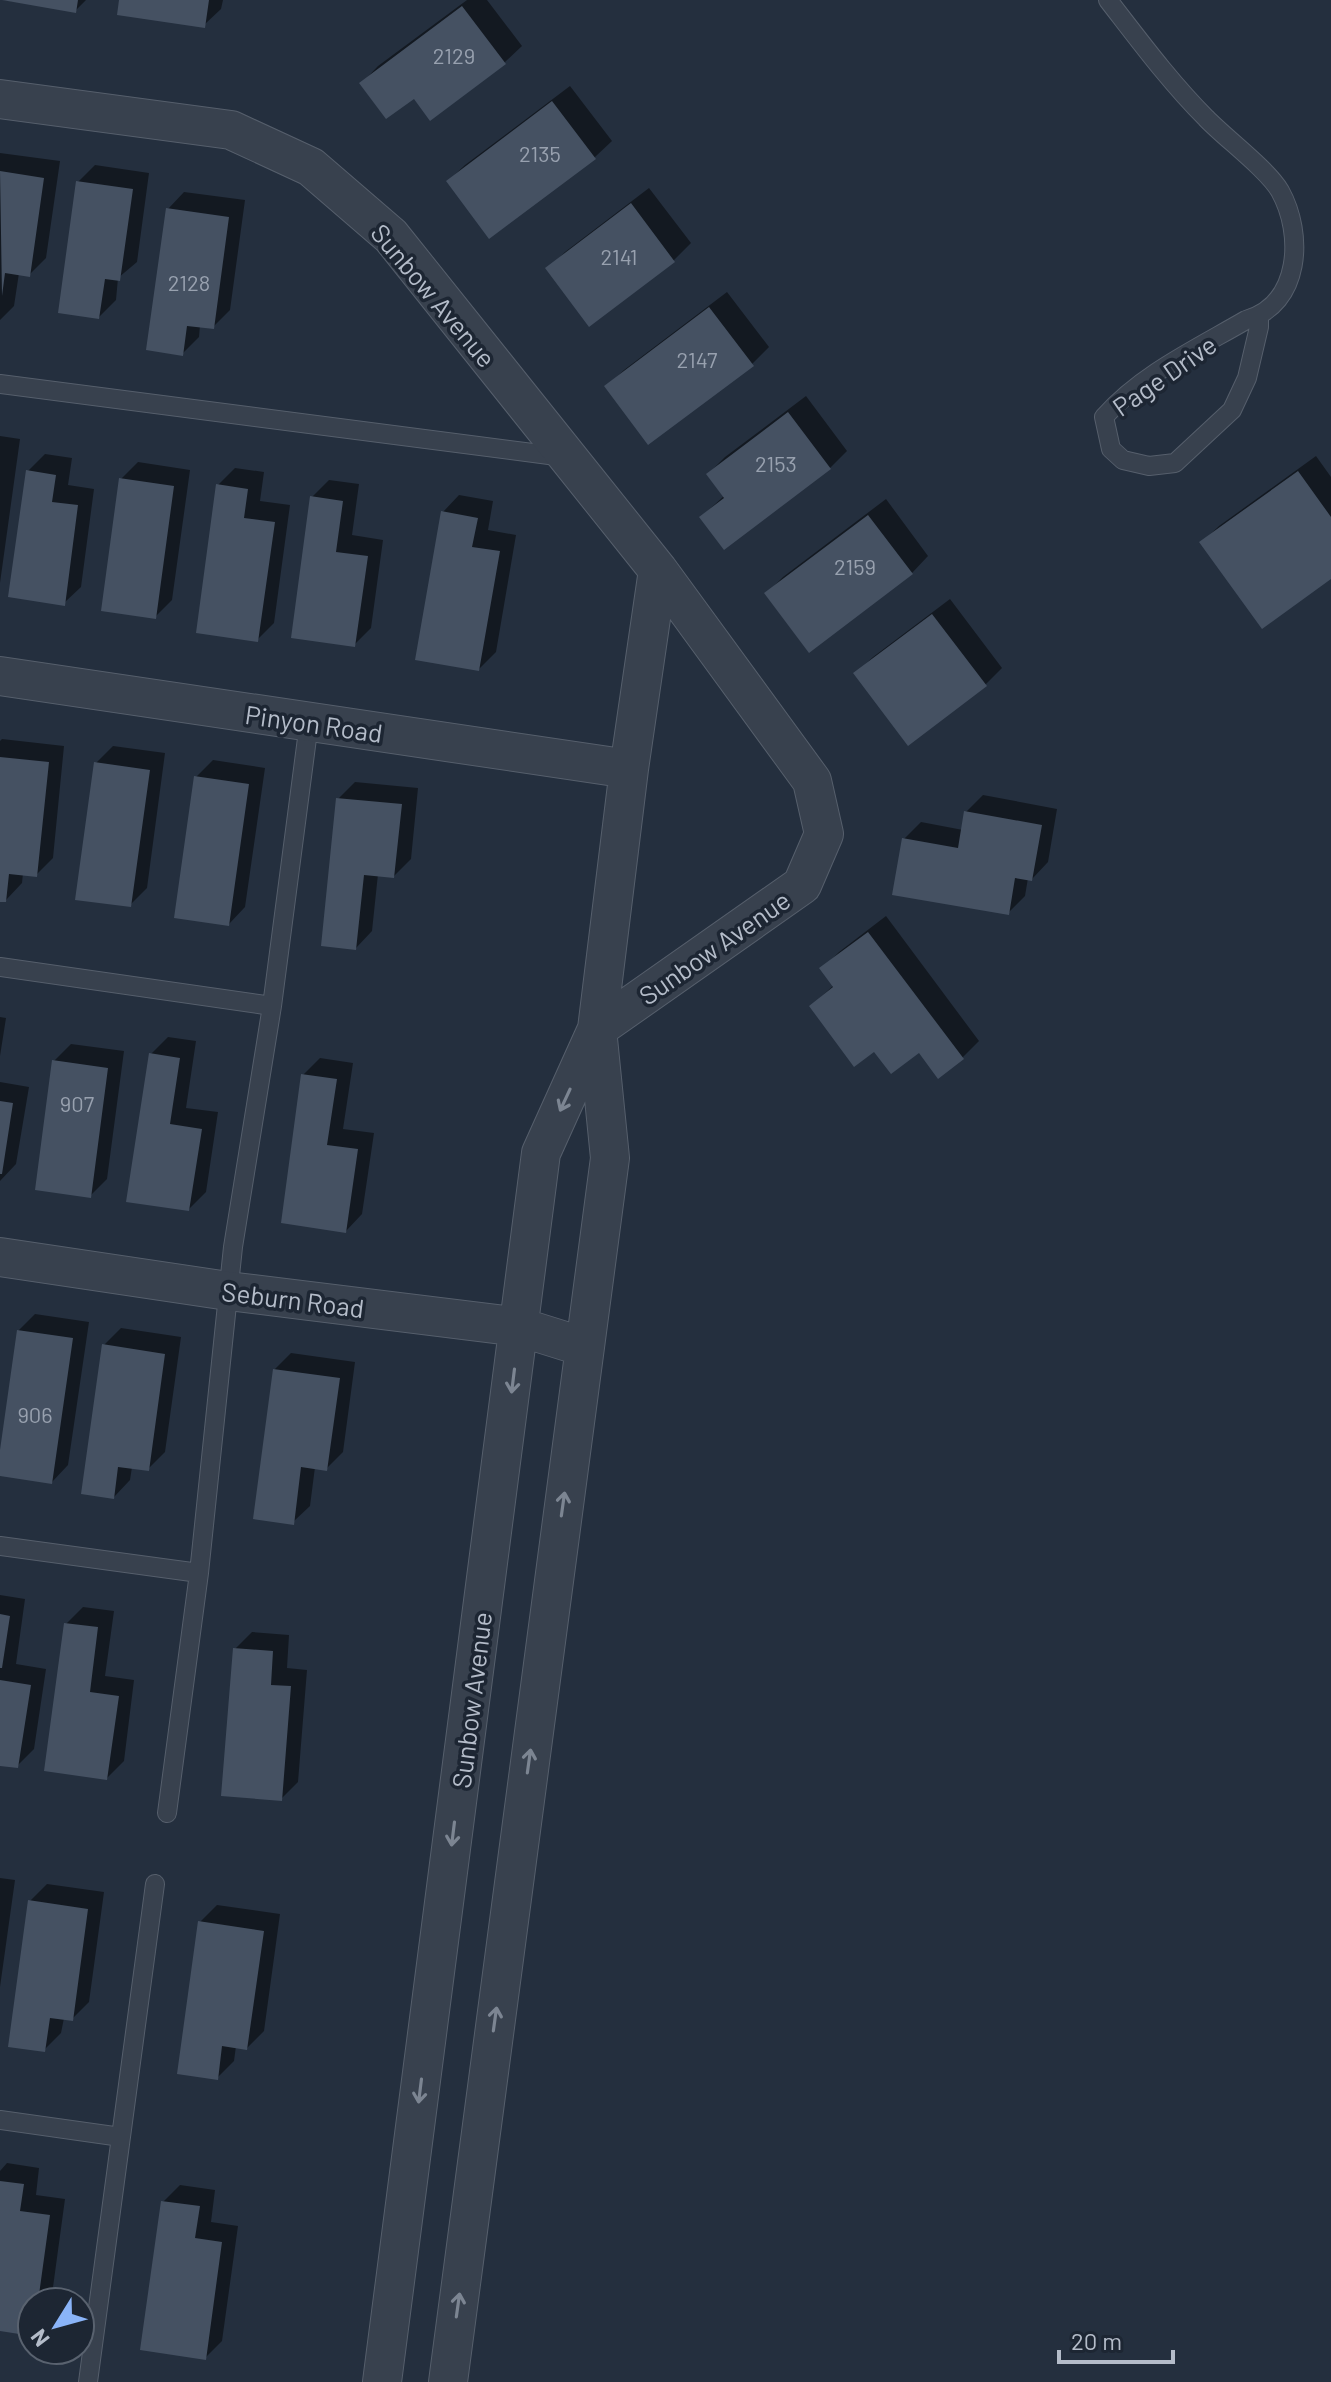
<svg xmlns="http://www.w3.org/2000/svg" width="1331" height="2382" viewBox="0 0 1331 2382" font-family="Barlow,sans-serif">
	<style>
		.shadow { fill: #0007 }
		.building { fill: #455162 }
		.lines { fill: none; stroke-linecap: round; stroke-linejoin: round }
		.service-casing { stroke: #565f6c; stroke-width: 20 }
		.minor-casing { stroke: #565f6c; stroke-width: 40 }
		.service { stroke: #38414e; stroke-width: 18 }
		.minor { stroke: #38414e; stroke-width: 38 }
		.oneway { stroke: #7c8592 }
		.labels { text-anchor: middle; dominant-baseline: central; stroke-width: 7; stroke-linejoin: round; paint-order: stroke }
		.number-label { font-size: 22px; fill: #98a1af }
		.street-label { font-size: 26px; fill: #b4bcc9; stroke: #1d2633 }
	</style>
	<rect width="100%" height="100%" fill="#242f3e"/>
	<path class="shadow" d="M3 0H86L76 10Z
		M121 0H223L221 9 204 25Z
		M467 0H487L522 46 505 62 431 118 414 96 362 83 378 66Z
		M570 86 612 141 595 157 490 237 448 181 465 165Z
		M0 153 60 161 46 258 29 275 19 273 14 306 0 320Z
		M95 165 149 173 137 262 118 278 116 300 99 317 78 182Z
		M649 188 691 243 674 260 590 324 548 269 565 252Z
		M184 192 245 200 230 310 213 327 200 325 199 337 182 354 168 209Z
		M727 292 769 347 752 364 607 386 624 370Z
		M806 396 847 451 830 468 724 547 701 517 724 496 708 474 725 457Z
		M0 436 20 439 0 583Z
		M45 454 72 458 68 485 94 489 81 587 64 603 28 471Z
		M1316 456 1331 477V576L1202 542 1219 526Z
		M138 462 190 470 172 600 155 617 121 479Z
		M235 468 264 472 260 501 290 505 274 623 257 640 218 485Z
		M329 480 359 484 352 535 383 540 371 628 354 645 312 497Z
		M459 495 493 501 488 530 516 535 496 652 479 669 443 512Z
		M886 499 928 556 912 573 767 593 783 577Z
		M950 599 1002 668 985 685 856 673 873 657Z
		M2 739 64 746 53 858 36 875 23 873 22 883 6 900H0V741Z
		M113 746 165 753 147 888 130 905 96 763Z
		M213 760 265 768 245 907 229 924 196 777Z
		M355 782 418 788 411 859 394 876 378 874 372 931 356 948 338 799Z
		M983 795 1057 809 1048 862 1032 879 1028 878 1025 896 1008 913 904 839 921 822 963 830 966 812Z
		M886 916 979 1041 962 1058 919 1050 875 1049 811 1006 834 985 822 969 839 952Z
		M0 1017 6 1018 0 1056Z
		M168 1037 196 1041 186 1108 218 1112 206 1192 189 1209 151 1054Z
		M71 1044 124 1051 107 1179 90 1196 54 1061Z
		M320 1058 353 1063 343 1129 374 1133 362 1214 346 1231 303 1075Z
		M0 1082 29 1087 16 1164 0 1181Z
		M35 1314 89 1322 68 1465 52 1482 0 1474 18 1331Z
		M121 1328 181 1337 165 1452 148 1469 132 1467 130 1480 114 1497 104 1345Z
		M291 1353 355 1362 343 1452 326 1469 315 1467 310 1506 293 1522 274 1370Z
		M0 1595 25 1599 16 1664 46 1669 34 1749 17 1766 0 1764Z
		M83 1607 114 1611 105 1676 134 1680 124 1761 107 1778 66 1624Z
		M252 1632 289 1635 287 1668 307 1670 298 1782 281 1799 235 1649Z
		M0 1878 15 1880 0 1987Z
		M47 1884 104 1892 89 2002 72 2019 64 2018 61 2033 44 2050 30 1901Z
		M217 1905 280 1914 264 2031 247 2048 236 2046 234 2061 217 2078 200 1922Z
		M7 2163 39 2168 36 2195 65 2199 51 2302H32V2334L0 2329V2171Z
		M180 2185 215 2190 211 2222 238 2226 222 2341 205 2358 163 2202Z"/>
	<path class="building" d="M2 0H78L76 13Z
		M119 0H209L205 28 117 15Z
		M462 6 506 64 430 121 414 99 386 119 359 83Z
		M552 101 596 159 489 239 446 181Z
		M0 171 44 178 30 277 5 273 2 296Z
		M76 181 133 189 120 281 105 279 99 319 58 313Z
		M631 203 675 262 589 327 545 268Z
		M166 208 229 217 214 329 187 326 183 356 146 350Z
		M709 307 754 366 648 445 604 386Z
		M788 412 831 469 724 550 699 517 724 498 706 474Z
		M26 470 56 475 52 502 78 505 65 606 8 597Z
		M1298 471 1331 517V579L1262 629 1199 542Z
		M119 478 174 486 156 619 101 611Z
		M216 484 248 489 244 518 275 522 258 642 196 633Z
		M310 496 343 501 336 552 368 556 355 647 291 638Z
		M441 511 478 518 472 547 500 551 479 671 415 660Z
		M868 515 913 574 809 653 764 593Z
		M932 614 987 686 908 746 853 673Z
		M0 757 49 762 37 877 9 874 6 902H0Z
		M94 762 150 770 131 907 75 900Z
		M194 776 249 784 229 926 174 918Z
		M336 798 402 804 394 878 364 875 356 950 321 946Z
		M964 811 1042 825 1032 881 1015 878 1009 915 892 895 902 838 958 848Z
		M868 932 964 1059 938 1079 919 1053 891 1074 874 1052 854 1067 809 1006 833 987 819 968Z
		M149 1053 180 1058 170 1124 202 1129 189 1211 126 1202Z
		M52 1060 108 1068 91 1198 35 1190Z
		M301 1074 337 1079 327 1145 358 1149 346 1233 281 1223Z
		M0 1101 13 1103 2 1174H0Z
		M17 1330 73 1338 52 1484 0 1476V1450Z
		M102 1344 165 1354 149 1471 118 1467 114 1499 81 1494Z
		M273 1369 340 1378 327 1471 301 1467 294 1525 253 1519Z
		M0 1614 10 1616 2 1668H0Z
		M64 1623 98 1627 90 1692 119 1696 107 1780 44 1771Z
		M233 1648 273 1651 271 1685 291 1686 282 1801 221 1796Z
		M0 1680 31 1685 18 1768 0 1766Z
		M28 1900 88 1909 73 2021 50 2018 45 2052 8 2047Z
		M198 1921 264 1931 247 2050 222 2046 218 2080 177 2074Z
		M0 2181 24 2184 20 2211 50 2215 38 2302H32V2336L0 2331Z
		M161 2201 200 2206 195 2238 222 2242 206 2360 140 2350Z"/>
	<g class="lines">
		<g class="service-casing">
			<path id="service" d="M1108 0C1139 40 1170 82 1206 118 1225 138 1267 169 1280 191 1304 234 1301 304 1246 320 1198 348 1142 374 1104 417L1111 449 1123 460 1149 466 1175 463 1232 410 1247 378 1259 327V316
				M0 384 564 457
				M0 967 272 1006
				M0 1546 199 1573
				M167 1813 199 1573 233 1247 272 1006 309 723
				M0 2120 121 2137
				M88 2382 155 1884"/>
		</g>
		<g class="minor-casing">
			<path id="minor" d="M0 99 231 130 311 167 391 236 658 570 812 781 824 834 802 885 597 1029 541 1153 382 2382
				M0 676 629 769
				M0 1257 228 1291 520 1327 584 1347
				M448 2382 610 1158 597 1029 629 769 658 570"/>
		</g>
		<use href="#service" class="service"/>
		<use href="#minor" class="minor"/>
	</g>
	<defs><path id="oneway-shaft" d="M-6 0H5M1.5-3L5.5 0L1.5 3" fill="none" stroke-width="1.6" stroke-linecap="round" stroke-linejoin="round" transform="scale(2)"/></defs>
	<g class="oneway">
		<use href="#oneway-shaft" transform="translate(565 1100) rotate(115)"/>
		<use href="#oneway-shaft" transform="translate(513 1381) rotate(97)"/>
		<use href="#oneway-shaft" transform="translate(563 1504) rotate(-82)"/>
		<use href="#oneway-shaft" transform="translate(529 1761) rotate(-82)"/>
		<use href="#oneway-shaft" transform="translate(453 1834) rotate(97)"/>
		<use href="#oneway-shaft" transform="translate(495 2019) rotate(-82)"/>
		<use href="#oneway-shaft" transform="translate(420 2091) rotate(97)"/>
		<use href="#oneway-shaft" transform="translate(458 2305) rotate(-82)"/>
	</g>
	<g class="labels">
		<g class="number-label">
			<text x="454" y="55">2129</text>
			<text x="540" y="153">2135</text>
			<text x="619" y="256">2141</text>
			<text x="189" y="282">2128</text>
			<text x="697" y="359">2147</text>
			<text x="776" y="463">2153</text>
			<text x="855" y="566">2159</text>
			<text x="77" y="1103">907</text>
			<text x="35" y="1414">906</text>
		</g>
		<g class="street-label">
			<text transform="translate(434 295) rotate(50)">Sunbow Avenue</text>
			<text transform="translate(1164 375) rotate(-35)">Page Drive</text>
			<text transform="translate(314 723) rotate(8)">Pinyon Road</text>
			<text transform="translate(714 947) rotate(-35)">Sunbow Avenue</text>
			<text transform="translate(293 1299) rotate(7)">Seburn Road</text>
			<text transform="translate(471 1700) rotate(-83)">Sunbow Avenue</text>
		</g>
	</g>
	<g transform="translate(56 2326) rotate(233)"><circle r="38" fill="#1d2633" stroke="#59626f" stroke-width="2"/>
	<path d="M0-6L14 30L0 20L-14 30Z" fill="#8ab4f8"/>
	<text y="-12" font-size="22" font-weight="bold" text-anchor="middle" fill="#b4bcc9">N</text>
	</g>
	<path d="M1059 2350v12h114v-12" fill="none" stroke="#b4bcc9" stroke-width="4"/>
	<text x="1071" y="2350" font-size="24" fill="#b4bcc9" stroke="#1d2633" stroke-width="6" paint-order="stroke">20 m</text>
</svg>
